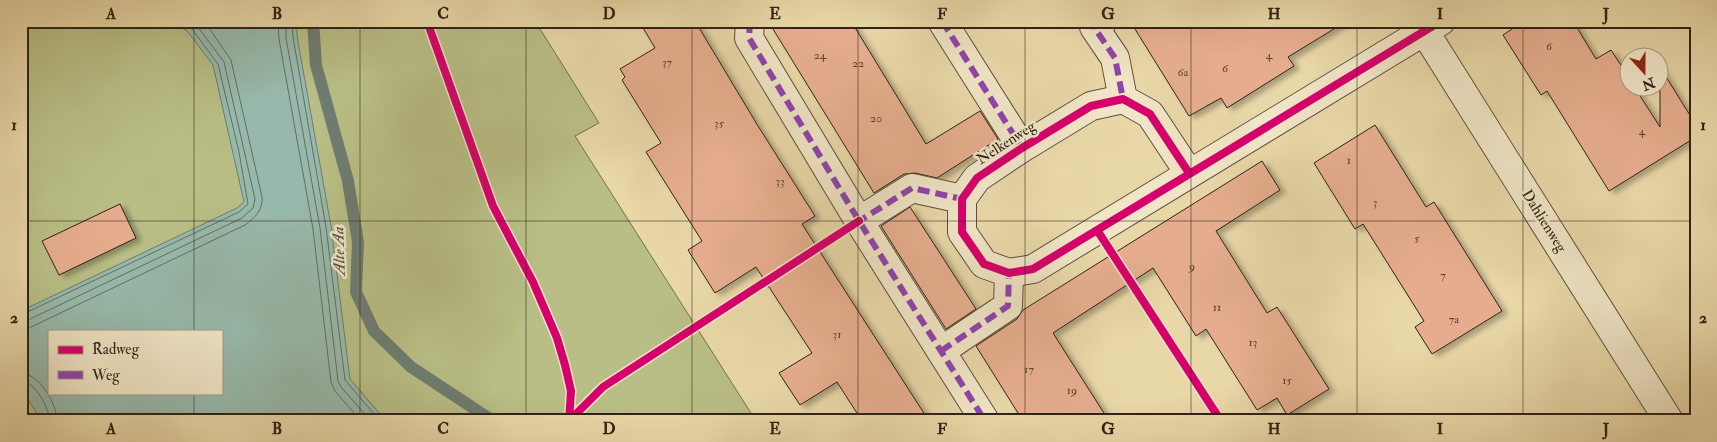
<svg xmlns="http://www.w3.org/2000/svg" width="1717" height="442" viewBox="0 0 1717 442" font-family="'IM FELL Double Pica',serif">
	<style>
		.green { fill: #b8be85; stroke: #74704f; fill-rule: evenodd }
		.water { fill: #97b9ab; stroke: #6d7d71; fill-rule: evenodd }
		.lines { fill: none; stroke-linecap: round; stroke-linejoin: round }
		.shore { stroke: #636e62; stroke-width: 1 }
		.stream { stroke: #6d7d71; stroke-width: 12 }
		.building { fill: #e5ad8e; stroke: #2f2219; filter: url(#shadow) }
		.minor-casing { stroke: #5d4f3c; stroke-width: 30 }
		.minor { stroke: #f0e5c6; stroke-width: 28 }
		.quiet { stroke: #8e44ad; stroke-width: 6; stroke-dasharray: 12 6; stroke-linecap: butt }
		.cycleway-casing { stroke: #f0e5c6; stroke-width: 11 }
		.cycleway { stroke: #d6006c; stroke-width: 8 }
		.grid { fill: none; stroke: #2f2219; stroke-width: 1; stroke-opacity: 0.55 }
		.labels { text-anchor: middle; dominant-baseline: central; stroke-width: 5; stroke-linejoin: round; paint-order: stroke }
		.number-label { font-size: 12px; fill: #5c4536 }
		.street-label { font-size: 15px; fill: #2f2219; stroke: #f0e5c6 }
		.water-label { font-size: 16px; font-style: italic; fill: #4e4f45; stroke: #f0e5c6 }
		.neatline { fill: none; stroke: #2f2219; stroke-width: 2 }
		.grid-label { font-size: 16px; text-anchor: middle; font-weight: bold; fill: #2f2219 }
	</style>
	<defs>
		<filter id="shadow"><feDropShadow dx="5.5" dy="3" stdDeviation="2.5" flood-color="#0004"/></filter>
	</defs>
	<rect width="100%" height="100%" fill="#e8d7a7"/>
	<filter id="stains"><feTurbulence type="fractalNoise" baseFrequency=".004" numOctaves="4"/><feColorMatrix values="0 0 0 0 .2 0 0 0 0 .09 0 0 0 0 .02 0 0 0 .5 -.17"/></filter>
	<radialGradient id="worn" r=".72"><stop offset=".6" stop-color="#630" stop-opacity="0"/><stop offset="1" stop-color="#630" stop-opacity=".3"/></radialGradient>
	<path class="green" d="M21 21H535L599 123 575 136 756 421H21ZM49 331H221V393H49Z"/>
	<path class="water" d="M172 21H297V36L331 226 350 379 386 421H39L38 415 21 389V311L237 208 244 202 213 65 188 32ZM49 331H221V393H49Z"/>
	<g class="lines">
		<path class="shore" d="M278 21 279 39 313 229 331 382 335 391 361 421
			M286 21V38L320 228 338 381 341 387 371 421
			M292 21 293 37 326 227 345 380 380 421
			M21 315 239 212 248 204 239 152 218 64 192 29 181 21
			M21 321 28 320 242 218 253 208 255 199 224 62 197 26 192 21
			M21 329 31 327 245 225C255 218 263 210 262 197L231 60 204 21
			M21 373C40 374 57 404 57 421
			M21 381C35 381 49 408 50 421"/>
		<path class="stream" d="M313 21 316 65 348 181 358 242 356 292 374 331 411 367 493 421"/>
	</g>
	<path class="building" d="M639 21H695L758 126 815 216 802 224 929 421H862L837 382 800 405 779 373 812 353 756 267 715 293 688 250 702 241 646 152 661 143 622 80 625 77 620 69 655 48Z
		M768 21H851L926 144 980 111 998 139 937 178 915 173 904 174 874 193Z
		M1130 21H1347L1288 57 1294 66 1227 108 1221 98 1189 116Z
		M1524 21H1573L1596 59 1611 50 1630 79V88H1635L1660 127V67L1696 125V137L1609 191 1547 91 1541 95 1503 35Z
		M1375 125 1426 207 1434 202 1502 311 1432 354 1415 327 1424 321 1363 224 1355 229 1314 163Z
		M1262 161 1280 190 1216 231 1267 313 1277 307 1329 389 1287 415 1277 398 1257 410 1206 329 1196 336 1153 268 1053 333 1109 421H1023L976 346 1017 319 1023 310Z
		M120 204 136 238 59 275 42 241Z
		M910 207 976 309 946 329 881 226Z"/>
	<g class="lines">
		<g class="minor-casing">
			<path id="minor" d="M750 21 749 38 859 221 985 421
				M942 21 1022 148
				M1103 21 1094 27 1115 58 1123 99
				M1418 21 1669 421
				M1189 173 1150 114 1123 99 1091 106 1022 148 977 178 962 199V232L984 264 1009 273 1033 269 1441 21
				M859 221 912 188 962 199
				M941 351 1008 306 1009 273"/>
		</g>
		<use href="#minor" class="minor"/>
		<path class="quiet" d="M750 21 749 38 859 221 985 421
			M942 21 1022 148
			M1103 21 1094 27 1115 58 1123 99
			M856 223 912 188 962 199
			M941 351 1008 306 1009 273"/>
		<g class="cycleway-casing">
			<path id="cycleway" d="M427 21 493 206 533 282 557 338 565 365 571 391 569 421
				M1189 173 1150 114 1123 99 1091 106 1022 148 977 178 962 199V232L984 264 1009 273 1033 269 1441 21
				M1097 230 1221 421
				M569 421 603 387 859 221"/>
		</g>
		<use href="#cycleway" class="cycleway"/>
	</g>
	<path class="grid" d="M194 21V331M360 21V421M526 21V421M692 21V421M858 21V421M1025 21V421M1191 21V421M1357 21V421M1523 21V421M21 221H1696M194 393V421"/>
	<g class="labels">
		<g class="number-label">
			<text x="1549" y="46">6</text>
			<text x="820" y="55">24</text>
			<text x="1269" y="55">4</text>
			<text x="667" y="62">37</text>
			<text x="858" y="63">22</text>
			<text x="1225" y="68">6</text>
			<text x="1183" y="72">6a</text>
			<text x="876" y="118">20</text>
			<text x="719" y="123">35</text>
			<text x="1642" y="131">4</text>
			<text x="1349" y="160">1</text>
			<text x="780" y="181">33</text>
			<text x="1375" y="202">3</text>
			<text x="1417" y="238">5</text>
			<text x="1192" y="266">9</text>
			<text x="1443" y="275">7</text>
			<text x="1217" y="307">11</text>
			<text x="1454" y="319">7a</text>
			<text x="837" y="334">31</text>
			<text x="1253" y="342">13</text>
			<text x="1029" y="369">17</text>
			<text x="1287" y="380">15</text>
			<text x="1072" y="390">19</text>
		</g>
		<g class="street-label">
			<text transform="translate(1006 143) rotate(-33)">Nelkenweg</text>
			<text transform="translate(1544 221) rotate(58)">Dahlienweg</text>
		</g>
		<g class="water-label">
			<text transform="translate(339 251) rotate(-92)">Alte Aa</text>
		</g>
	</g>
	<rect width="1717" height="442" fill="none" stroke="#e8d7a7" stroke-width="55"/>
	<rect x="48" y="330" width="175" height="65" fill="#f0e5c6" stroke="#a39781"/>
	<rect x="58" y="346" width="25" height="8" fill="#d6006c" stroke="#a39781"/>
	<text x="92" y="354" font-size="15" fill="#2f2219">Radweg</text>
	<rect x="58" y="371" width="25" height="8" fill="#8e44ad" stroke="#a39781"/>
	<text x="92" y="380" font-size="15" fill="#2f2219">Weg</text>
	<g transform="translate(1644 72) rotate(159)"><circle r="24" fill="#f0e5c6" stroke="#a39781"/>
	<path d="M0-4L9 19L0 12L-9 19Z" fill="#8f2418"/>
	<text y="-8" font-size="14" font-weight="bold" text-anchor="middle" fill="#2f2219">N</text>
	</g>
	<rect x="28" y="28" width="1662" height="386" class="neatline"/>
	<g class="grid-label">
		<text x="111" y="19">A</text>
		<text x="277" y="19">B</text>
		<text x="443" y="19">C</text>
		<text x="609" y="19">D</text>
		<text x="775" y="19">E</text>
		<text x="942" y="19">F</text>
		<text x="1108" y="19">G</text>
		<text x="1274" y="19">H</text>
		<text x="1440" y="19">I</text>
		<text x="1606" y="19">J</text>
		<text x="14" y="130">1</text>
		<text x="1703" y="130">1</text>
		<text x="14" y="323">2</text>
		<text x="1703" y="323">2</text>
		<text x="111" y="434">A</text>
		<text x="277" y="434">B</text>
		<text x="443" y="434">C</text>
		<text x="609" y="434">D</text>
		<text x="775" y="434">E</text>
		<text x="942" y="434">F</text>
		<text x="1108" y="434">G</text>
		<text x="1274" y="434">H</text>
		<text x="1440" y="434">I</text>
		<text x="1606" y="434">J</text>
	</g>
	<rect width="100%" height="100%" filter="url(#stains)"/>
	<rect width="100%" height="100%" fill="url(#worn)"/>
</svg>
